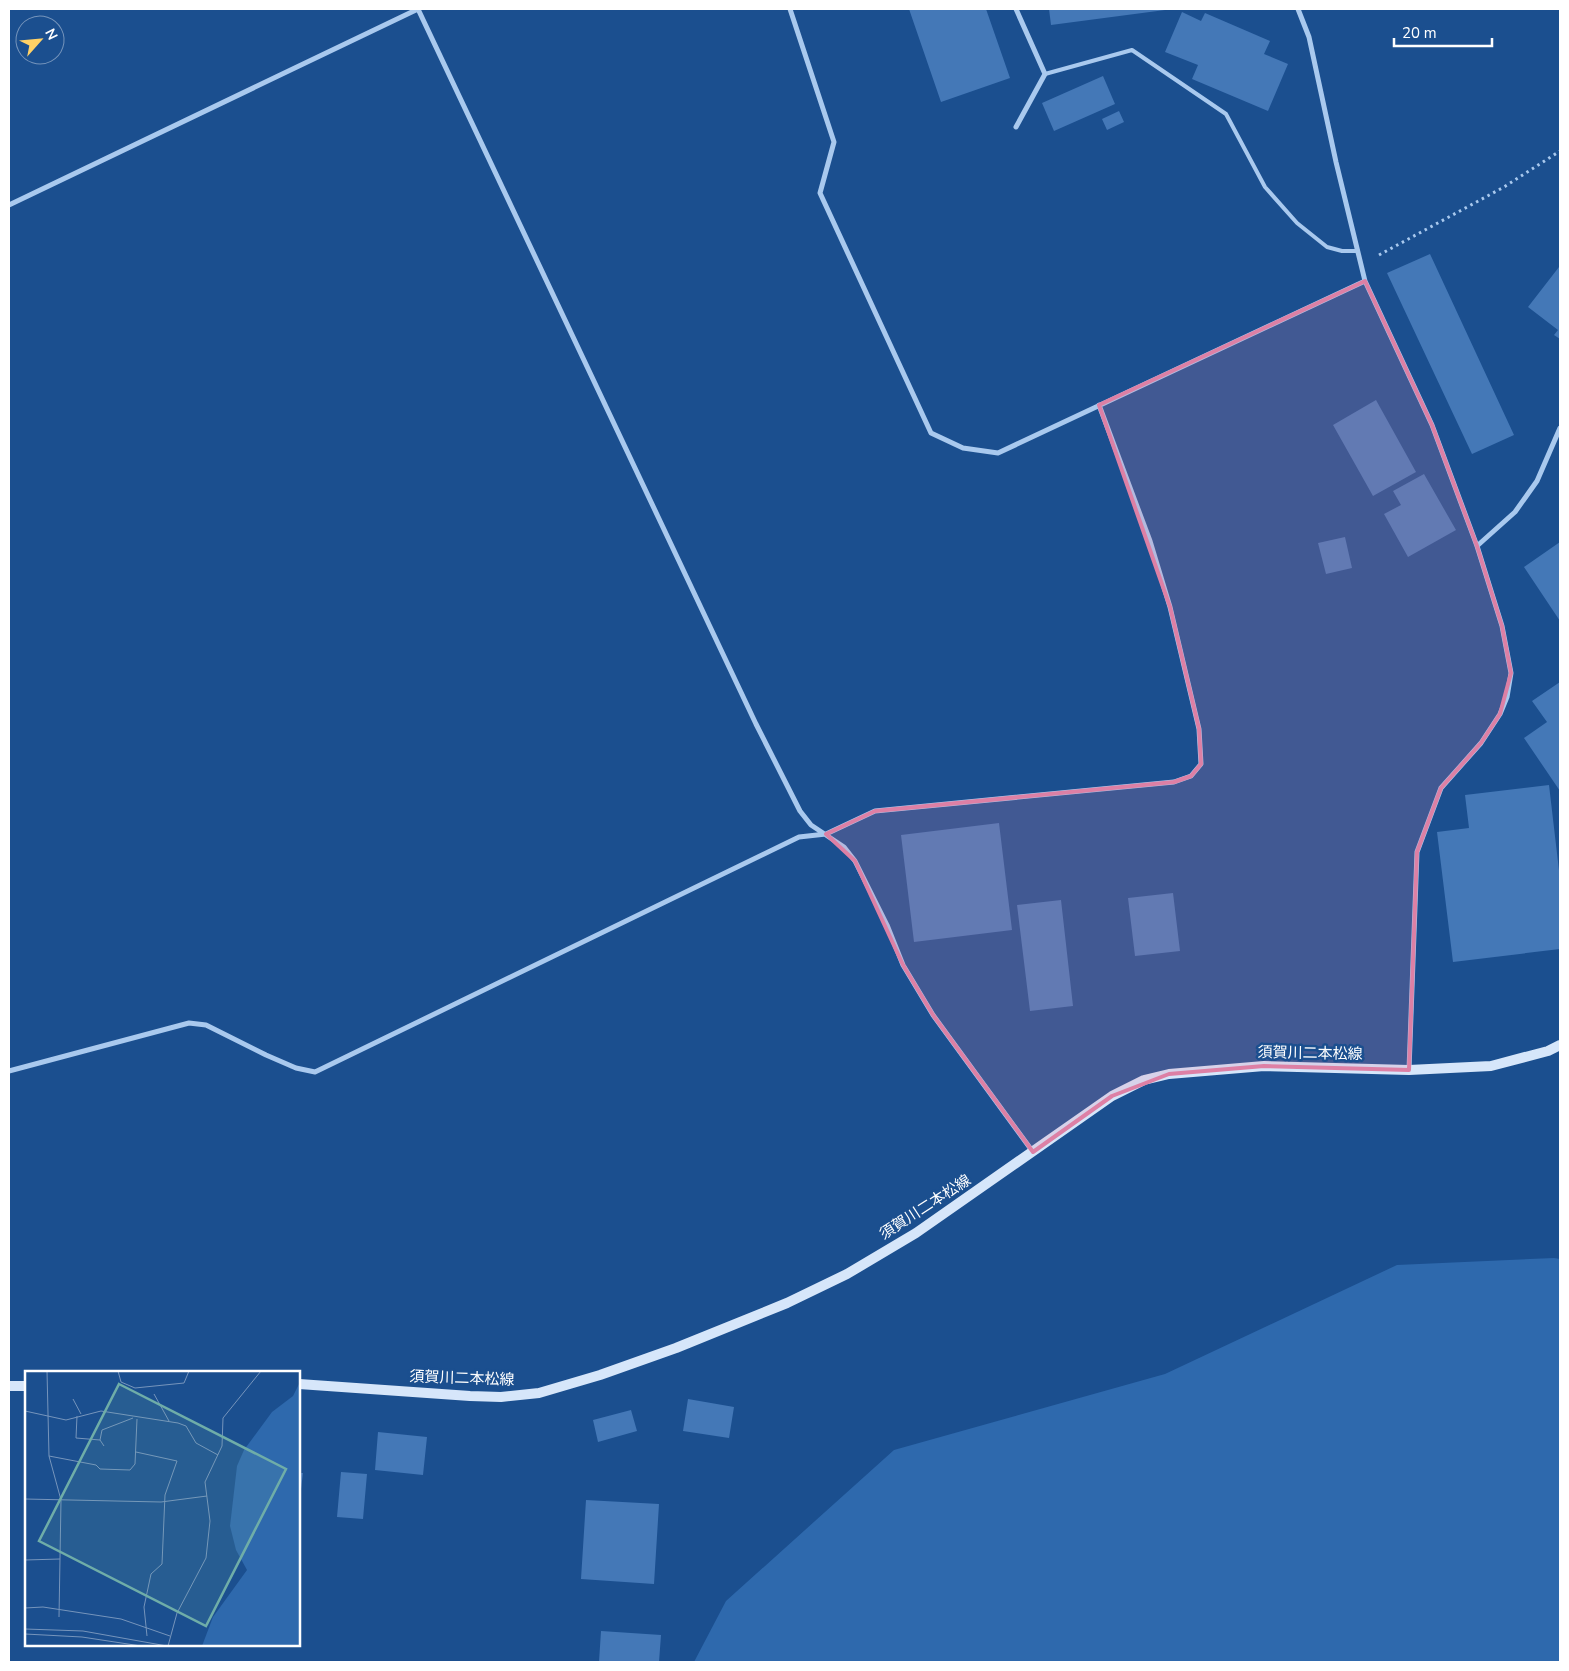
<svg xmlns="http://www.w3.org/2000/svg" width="1569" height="1671" viewBox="0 0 1569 1671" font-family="'Nunito Sans','Noto Sans JP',sans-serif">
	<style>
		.green { fill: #2e69ad }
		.building { fill: #4478b7 }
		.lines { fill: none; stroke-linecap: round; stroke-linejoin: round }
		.path { stroke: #a9c9ee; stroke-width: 3; stroke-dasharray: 2.5 4; stroke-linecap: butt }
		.lane { stroke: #a9c9ee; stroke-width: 4 }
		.street { stroke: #a9c9ee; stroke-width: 5 }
		.secondary { stroke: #d6e6fa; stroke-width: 10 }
		.marked { fill: #dd80a5; fill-opacity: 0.2; stroke: #dd80a5; stroke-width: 4; stroke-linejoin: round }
		.labels { text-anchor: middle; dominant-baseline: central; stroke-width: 5; stroke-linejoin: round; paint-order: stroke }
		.street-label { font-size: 15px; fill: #fff; stroke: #1b4f8f }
		.inset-road { fill: none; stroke: #7695bc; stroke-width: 1 }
		.view { fill: #6fada8; fill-opacity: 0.15; stroke: #6fada8; stroke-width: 2.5 }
		.inset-edge { fill: none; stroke: #fff; stroke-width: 2.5 }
	</style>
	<rect width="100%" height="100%" fill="#1b4f8f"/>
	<path class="green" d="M1554 1258 1560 1259V1662H694L726 1601 894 1450 1165 1374 1397 1265Z"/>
	<path class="building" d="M909 9H986L1010 78 941 102Z
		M1049 9H1165V10L1051 25Z
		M1182 12 1201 21 1205 13 1270 41 1264 54 1288 64 1268 111 1192 79 1198 65 1165 52Z
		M1103 76 1115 104 1054 131 1042 103Z
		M1119 111 1124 122 1107 130 1102 119Z
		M1430 254 1514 435 1472 454 1387 273Z
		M1559 267 1560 268V339L1554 335 1558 330 1528 307Z
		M1376 400 1416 472 1373 496 1333 425Z
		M1424 474 1456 530 1408 557 1384 514 1401 505 1393 491Z
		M1345 537 1352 568 1326 574 1318 543Z
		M1560 542V621L1524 567Z
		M1560 682V791L1524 738 1547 722 1532 701Z
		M1549 785 1560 879V949L1453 962 1437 832 1469 828 1465 795Z
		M999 823 1012 930 914 942 901 835Z
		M1173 893 1180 951 1135 956 1128 898Z
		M1061 900 1073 1006 1030 1011 1017 905Z
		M688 1399 734 1407 729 1438 683 1431Z
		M631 1410 637 1431 598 1442 593 1420Z
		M378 1432 427 1437 423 1475 375 1470Z
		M341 1472 367 1474 363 1519 337 1517Z
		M299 1473H303L300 1497H299Z
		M586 1500 659 1504 654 1584 581 1579Z
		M601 1631 661 1635 659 1662H599Z"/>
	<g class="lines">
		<path class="path" d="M1379 255 1504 187 1560 151"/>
		<path class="lane" d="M1045 74 1132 50 1226 114 1265 187 1297 223 1327 247 1342 251H1358"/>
		<path class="street" d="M418 9 756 724 800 811 811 825 844 847 855 861 887 925 903 965 933 1015 1033 1152
			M790 9 834 142 820 193 931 433 963 448 998 453 1365 281
			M1298 9 1309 37 1336 162 1365 281 1432 425 1477 546 1502 626 1511 673 1507 697 1500 714 1481 743 1441 788 1417 852 1409 1070
			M1016 127 1045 74 1016 9
			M9 205 418 9
			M1477 546 1515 512 1537 481 1560 428
			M9 1071 189 1023 206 1025 266 1055 296 1068 315 1072 799 837 826 834 875 811 1174 782 1191 776 1201 764 1199 729 1170 607 1150 541 1099 405"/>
		<path class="secondary" d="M299 1384 470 1396 501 1397 539 1393 600 1375 676 1348 787 1303 847 1274 916 1233 1112 1096 1144 1080 1169 1074 1264 1066 1409 1070 1491 1066 1548 1051 1560 1045
			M9 1386H26"/>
	</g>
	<path class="marked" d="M1365 281 1432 425 1477 546 1502 626 1511 673 1500 714 1481 743 1441 788 1417 852 1409 1070 1264 1066 1169 1074 1112 1096 1033 1152 933 1015 903 965 855 861 826 834 875 811 1174 782 1191 776 1201 764 1199 729 1170 607 1099 405Z"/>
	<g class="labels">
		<g class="street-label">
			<text transform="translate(1310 1053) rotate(1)">須賀川二本松線</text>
			<text transform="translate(925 1207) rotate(-33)">須賀川二本松線</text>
			<text transform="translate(462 1378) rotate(2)">須賀川二本松線</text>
		</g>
	</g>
	<g transform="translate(25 1371)">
		<rect width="275" height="275" fill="#1b4f8f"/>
		<path d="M275 11V275H177L188 246 222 199 211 179 205 155 212 95 219 79 247 41 268 25Z" fill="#2e69ad"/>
		<path class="inset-road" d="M22 0 24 85 36 129 34 246M93 0 96 11 110 17 159 12 164 0M129 23 144 50M48 28 56 43M0 40 41 49 76 40 153 52 161 55 171 72 193 84M52 45 51 67 75 69 79 75M75 69 77 59 108 47M111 81 152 90 140 124 137 193 126 203 119 236 122 265M24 85 71 94 75 98 105 99 110 93 112 48M0 128 136 131 182 125M0 189 35 188M0 237 18 236 96 248 145 265M0 258 58 260 142 275M0 263 57 266 116 275M143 275 152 242 181 187 185 150 180 111 197 75 198 47 236 0"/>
		<path class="view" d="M94 13 261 98 181 255 14 170Z"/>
		<rect width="275" height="275" class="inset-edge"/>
	</g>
	<rect width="1569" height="1671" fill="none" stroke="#ffffff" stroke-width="20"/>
	<g transform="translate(40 40) rotate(63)"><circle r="24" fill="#1b4f8f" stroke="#7695bc"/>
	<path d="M0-4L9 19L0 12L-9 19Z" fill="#ffd166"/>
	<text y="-8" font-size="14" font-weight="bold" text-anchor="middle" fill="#ffffff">N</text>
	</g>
	<path d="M1394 38v8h98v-8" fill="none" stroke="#ffffff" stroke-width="2.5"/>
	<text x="1402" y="38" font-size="15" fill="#ffffff" stroke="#1b4f8f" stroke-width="4" paint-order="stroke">20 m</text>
</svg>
